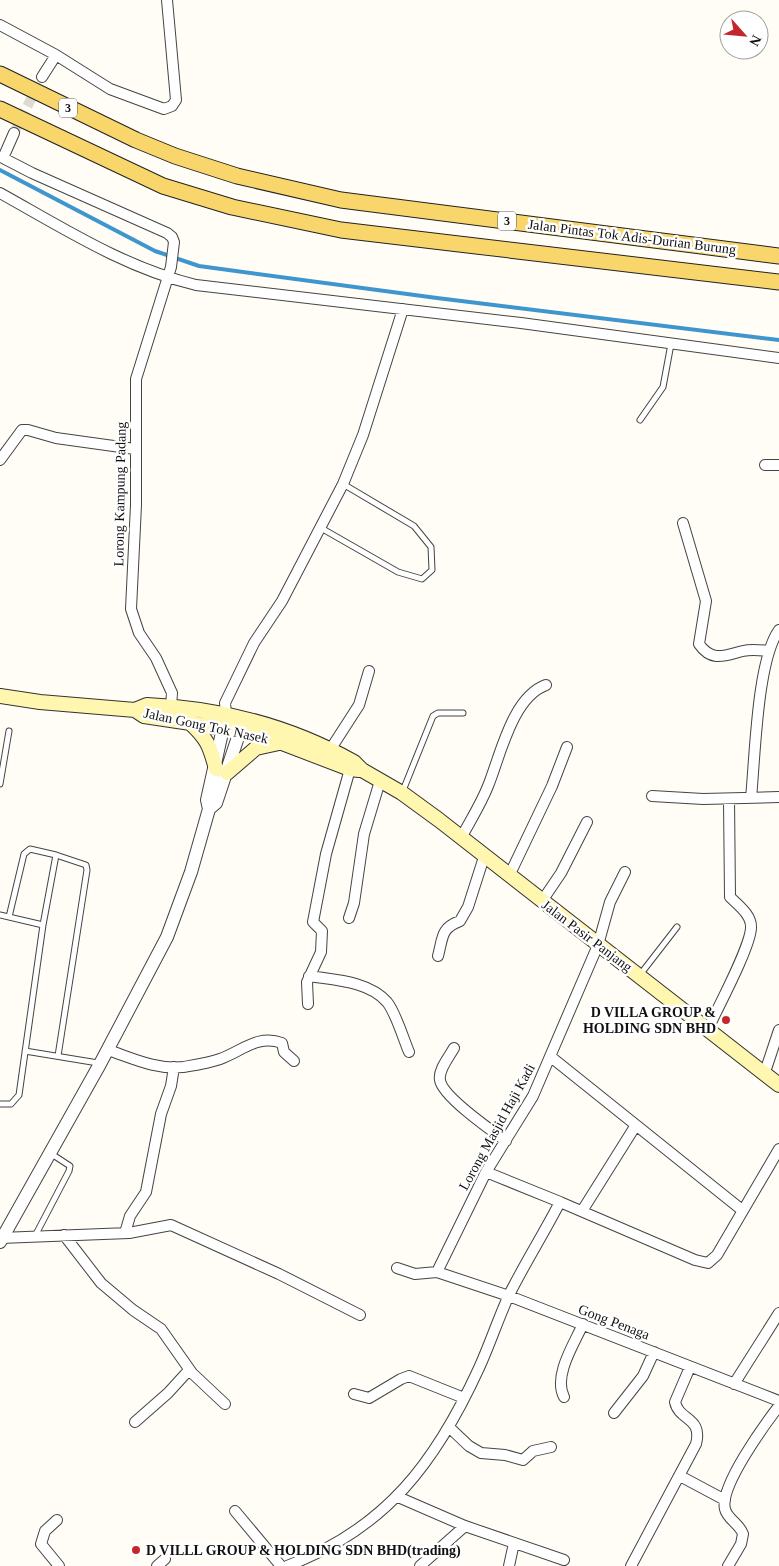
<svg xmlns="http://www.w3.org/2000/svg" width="779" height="1566" viewBox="0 0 779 1566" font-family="Georgia,serif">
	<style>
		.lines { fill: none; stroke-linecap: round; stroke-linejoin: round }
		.stream { stroke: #3f96cf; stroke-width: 4 }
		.minor-tunnel { stroke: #dbdad3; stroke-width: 10; stroke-dasharray: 10 5; stroke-linecap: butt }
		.service-casing { stroke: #444; stroke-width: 7 }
		.minor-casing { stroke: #444; stroke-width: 12 }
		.tertiary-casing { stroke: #444; stroke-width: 14 }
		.secondary-casing { stroke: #333; stroke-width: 16 }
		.primary-casing { stroke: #222; stroke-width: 17 }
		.service { stroke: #fff; stroke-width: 5 }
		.minor { stroke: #fff; stroke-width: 10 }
		.tertiary { stroke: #fff; stroke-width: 12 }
		.secondary { stroke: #fff6b0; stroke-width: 14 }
		.primary { stroke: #f9d66b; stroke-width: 15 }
		.poi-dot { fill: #c4262e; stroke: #fff; stroke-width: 2 }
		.labels { text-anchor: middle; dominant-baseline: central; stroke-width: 5; stroke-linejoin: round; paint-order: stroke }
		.shield { fill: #fff; stroke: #585858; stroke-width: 1 }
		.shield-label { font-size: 12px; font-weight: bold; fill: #111 }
		.street-label { font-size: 14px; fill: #111; stroke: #fff }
		.poi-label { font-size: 14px; font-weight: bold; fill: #111; stroke: #fff; text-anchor: end }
	</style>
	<rect width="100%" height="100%" fill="#fffdf5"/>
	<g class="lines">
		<path class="stream" d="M0 170 155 251 199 266 437 298 779 340"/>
		<path class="minor-tunnel" d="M14 133 42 77"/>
		<g class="service-casing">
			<path id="service" d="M640 420 663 387 671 344
				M321 528 398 572 422 579 432 570 431 547 414 526 343 484
				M0 784 9 731
				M402 793 433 716 438 713H463
				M56 855 86 865 87 870 58 1056
				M0 915 43 925
				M639 976 677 927
				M25 1051 98 1063
				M0 1104H11L19 1095 43 925 56 855 30 849 24 854 9 917
				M35 1236 69 1171 70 1166 50 1153"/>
		</g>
		<g class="minor-casing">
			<path id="minor" d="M0 25 56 55 110 89 164 109 172 106 176 100 167 0
				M42 77 56 55
				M14 133 3 158 32 173 167 233 172 237 174 242 171 267 136 379V505L131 609 139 633 156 658 172 693 171 706
				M0 193C63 228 125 268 196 285L521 323 779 358
				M0 460 22 430H28L56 438 135 449
				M765 465H779
				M683 523 706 601 699 644C712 663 726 655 743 651 751 649 760 650 768 651
				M226 713 225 703 254 643 282 601 343 484 363 435 403 309
				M330 750 359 705 369 671
				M652 796 703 799 779 797
				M751 798C755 758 757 660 779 630
				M461 838C470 821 481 804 488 786 500 757 512 697 546 685
				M509 876 552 786 567 747
				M542 901 561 873 587 822
				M349 918 354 903 364 834 380 781
				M438 956C443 937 441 928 460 921L468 907 484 857
				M309 976C334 980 369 981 387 1002 396 1013 403 1038 409 1052
				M308 1004 307 982 321 952 322 931 313 922 326 854 350 769
				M708 1029C718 1007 750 948 751 928 752 915 738 905 730 897L729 799
				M454 1048C449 1057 438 1070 440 1080 442 1096 492 1131 506 1141
				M108 1050C132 1058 156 1070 183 1067 195 1065 209 1063 220 1059 242 1051 258 1034 282 1043L284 1052 294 1061
				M551 1057 742 1210
				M764 1075 779 1030
				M486 1172 560 1202
				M582 1211 636 1125
				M125 1233 130 1216 146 1192 161 1114 171 1086 174 1067
				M64 1235 101 1283 133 1310 161 1329 192 1373 225 1404
				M0 1238 129 1233 171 1225 279 1274 360 1315
				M397 1268 415 1274 437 1272 509 1296 779 1401
				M437 1272 486 1172 533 1096 598 945 610 902 625 872
				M734 1384 779 1313
				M354 1394 369 1398 401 1379 409 1376 464 1398
				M564 1397C553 1376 574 1344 583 1324
				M614 1413 643 1376 654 1352
				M135 1422 168 1393 189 1370
				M449 1427 469 1446 481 1453 505 1455 523 1460 533 1451 551 1447
				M680 1476 725 1500
				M398 1497 465 1526 564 1560
				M235 1511 281 1566
				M57 1520 45 1531 41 1544 59 1566
				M157 1566 165 1559
				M287 1566C386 1529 436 1462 479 1368 490 1344 498 1319 509 1295 525 1263 544 1233 560 1202L695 1260 708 1263 717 1255 779 1149
				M420 1566 465 1526
				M509 1566 514 1543
				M631 1566 696 1444C703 1417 679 1421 675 1402L690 1367
				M728 1566 741 1544 743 1534C740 1524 727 1519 725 1509 719 1487 765 1424 779 1406"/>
		</g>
		<g class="tertiary-casing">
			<path id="tertiary" d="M209 809 216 803 243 722
				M0 1242 100 1064 167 937 191 872 209 809 207 800 225 719"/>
		</g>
		<g class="secondary-casing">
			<path id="secondary" d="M0 696 40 702 135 710 144 716 244 731 282 743 350 769 359 770
				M135 710 147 705C219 708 290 726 354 762L362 770 402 793 439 820 779 1085
				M189 722C207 738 210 746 216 769
				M227 773 256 748 279 743"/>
		</g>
		<g class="primary-casing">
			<path id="primary" d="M0 74 136 140 175 156 237 176 341 200 779 256
				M0 109 163 186 232 207 341 230 779 282"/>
		</g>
		<use href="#service" class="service"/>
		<use href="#minor" class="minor"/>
		<use href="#tertiary" class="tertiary"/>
		<use href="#secondary" class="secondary"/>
		<use href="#primary" class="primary"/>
	</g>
	<g class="poi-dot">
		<circle cx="726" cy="1020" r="5"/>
		<circle cx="136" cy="1550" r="5"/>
	</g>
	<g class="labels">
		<g class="shield">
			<rect x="59" y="98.5" width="18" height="19" rx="4"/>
			<rect x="498" y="211.5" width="18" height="19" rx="4"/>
		</g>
		<g class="shield-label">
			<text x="68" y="108">3</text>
			<text x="507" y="221">3</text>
		</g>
		<g class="street-label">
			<text transform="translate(632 237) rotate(7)">Jalan Pintas Tok Adis-Durian Burung</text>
			<text transform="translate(120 494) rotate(-89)">Lorong Kampung Padang</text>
			<text transform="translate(206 726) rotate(12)">Jalan Gong Tok Nasek</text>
			<text transform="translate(587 936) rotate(37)">Jalan Pasir Panjang</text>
			<text transform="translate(497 1127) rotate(-61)">Lorong Masjid Haji Kadi</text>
			<text transform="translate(614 1322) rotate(21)">Gong Penaga</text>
		</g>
		<g class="poi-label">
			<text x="716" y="1012">D VILLA GROUP &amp;<tspan x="716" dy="16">HOLDING SDN BHD</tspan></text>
			<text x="146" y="1550" text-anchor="start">D VILLL GROUP &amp; HOLDING SDN BHD(trading)</text>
		</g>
	</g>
	<g transform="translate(744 35) rotate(117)"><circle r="24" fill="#ffffff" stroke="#a0a0a0"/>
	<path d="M0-4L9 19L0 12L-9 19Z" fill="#c4262e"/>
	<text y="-8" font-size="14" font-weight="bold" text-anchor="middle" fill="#111111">N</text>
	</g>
</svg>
